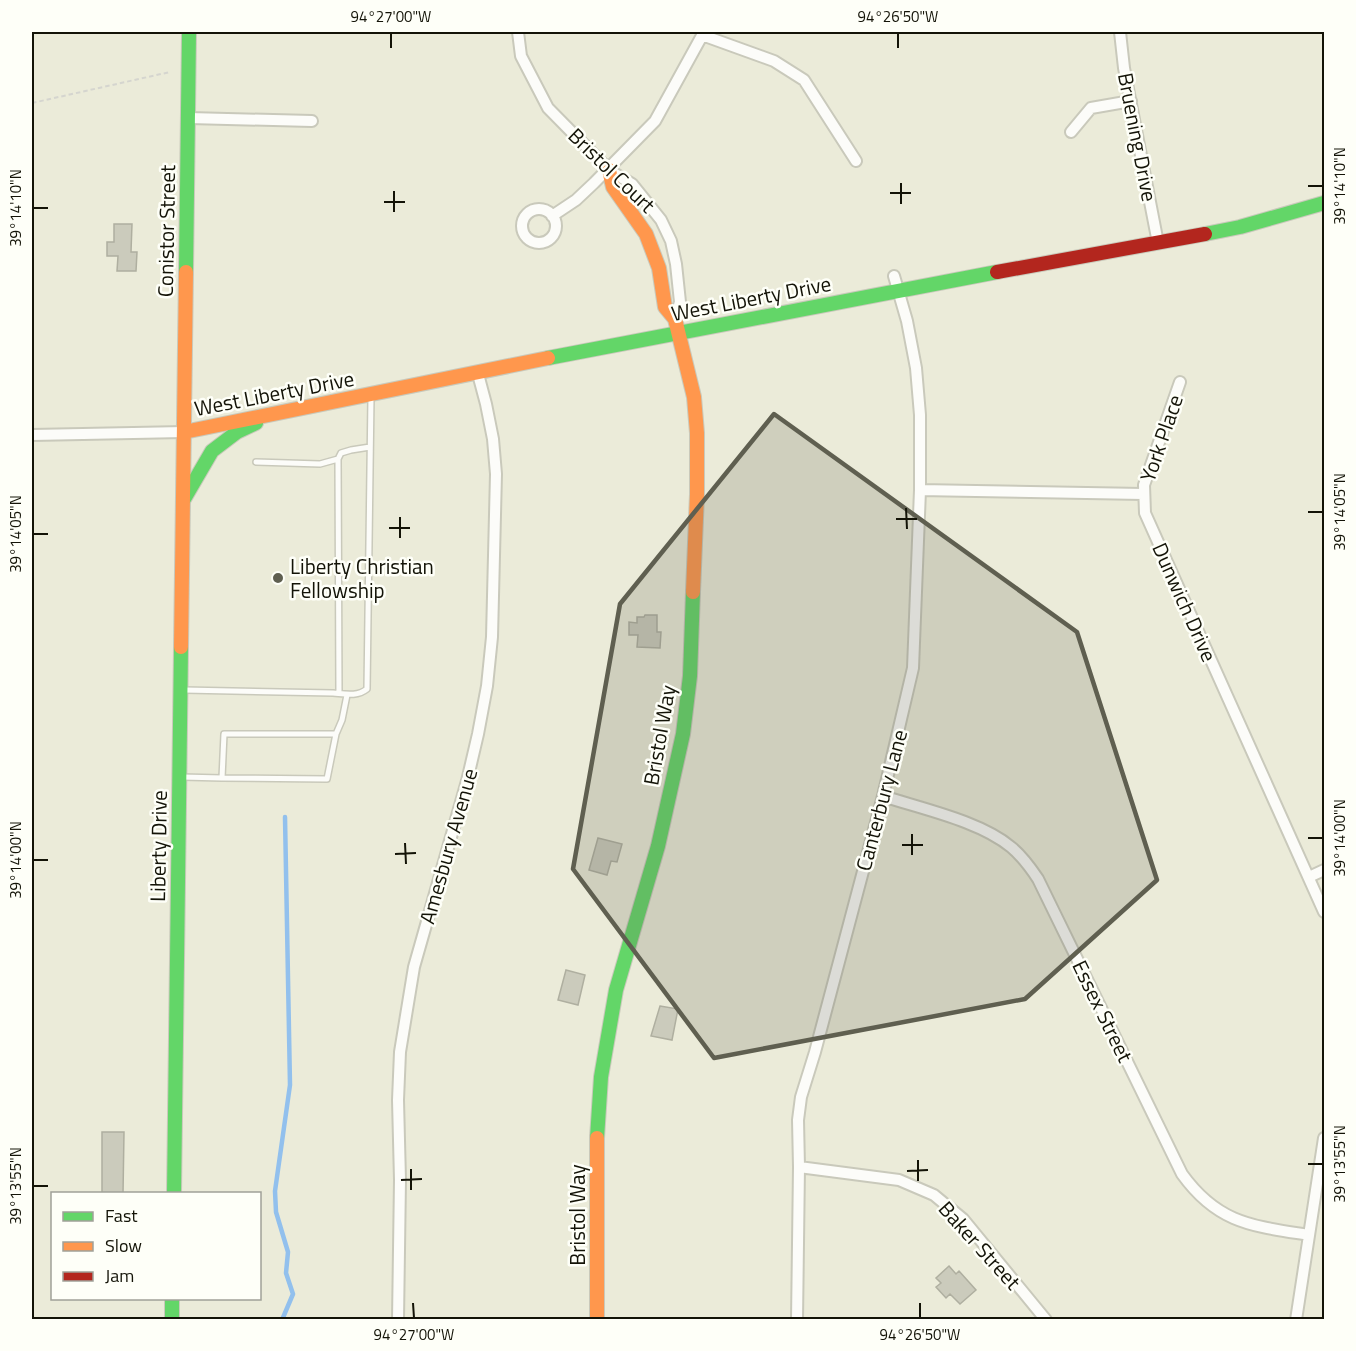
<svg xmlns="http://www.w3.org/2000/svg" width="1356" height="1351" viewBox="0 0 1356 1351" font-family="'Titillium Web',sans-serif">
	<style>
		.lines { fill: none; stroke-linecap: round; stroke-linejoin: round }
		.stream { stroke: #92c0ed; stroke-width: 4.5 }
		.building { fill: #cbcbbc; stroke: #afafa0; stroke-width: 1.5 }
		.lane-casing { stroke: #c9c9bb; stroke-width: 8 }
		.street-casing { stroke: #c9c9bb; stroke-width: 14 }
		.fast-casing { stroke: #c9c9bb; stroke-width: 16 }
		.slow-casing { stroke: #c9c9bb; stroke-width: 16 }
		.jam-casing { stroke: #c9c9bb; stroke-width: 16 }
		.path { stroke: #d5d5cf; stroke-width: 2; stroke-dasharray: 4.5 3; stroke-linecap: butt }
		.lane { stroke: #fcfcf9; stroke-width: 5 }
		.street { stroke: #fcfcf9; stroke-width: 10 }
		.fast { stroke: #63d668; stroke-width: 14 }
		.slow { stroke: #ff974d; stroke-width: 14 }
		.jam { stroke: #b3261e; stroke-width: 14 }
		.marked { fill: #5f5f50; fill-opacity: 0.2; stroke: #5f5f50; stroke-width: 4.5; stroke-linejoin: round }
		.ticks { fill: none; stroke: #131307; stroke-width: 2 }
		.poi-dot { fill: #5f5f50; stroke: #fefff8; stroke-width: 2 }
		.labels { text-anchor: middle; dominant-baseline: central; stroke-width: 5; stroke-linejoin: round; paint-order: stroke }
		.street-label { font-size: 21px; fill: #131307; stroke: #fefff8 }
		.poi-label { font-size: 21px; fill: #131307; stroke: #fefff8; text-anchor: start }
		.neatline { fill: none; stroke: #131307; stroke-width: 2 }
		.ticks-label { font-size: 15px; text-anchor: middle; fill: #131307 }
	</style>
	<rect width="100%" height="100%" fill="#ebebd9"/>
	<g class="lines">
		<path class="stream" d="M282 1320 293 1294 286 1273 288 1252 276 1212 275 1191 290 1085 285 817"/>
	</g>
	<path class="building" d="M114 224H132L131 252H137L136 271H117L118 256H107V242H114Z
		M645 615H657V632H661L660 648 637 647 638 635H629V622L637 623V617H644Z
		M598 838 622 844 617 862 611 861 607 875 589 870Z
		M566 970 585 975 578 1005 558 1000Z
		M660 1006 678 1009 672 1040 651 1036Z
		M102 1132H124L123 1194H102Z
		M949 1266 956 1274 959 1271 976 1290 960 1304 950 1294 946 1298 936 1287 941 1283 936 1278Z"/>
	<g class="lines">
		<g class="lane-casing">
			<path id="lane" d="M256 462 320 464 338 459
				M184 690 333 693C345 694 357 697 367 689L371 397
				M339 693 338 459 341 453 351 450 370 447
				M336 734 327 779 222 778 224 734H336L342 720 347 695
				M182 777 222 778"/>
		</g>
		<g class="street-casing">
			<path id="street" d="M518 32 521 56 548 108 609 170 632 184 661 220 671 241 676 264 680 302 675 319
				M1120 32 1124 68 1158 243
				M702 35 774 61 804 80 856 161
				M189 118 312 121
				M1071 132 1091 108 1131 101
				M522 226a17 17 0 1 1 34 0a17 17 0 1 1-34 0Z
				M552 216 576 200 594 183 655 121 704 32
				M1180 382 1144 485 1145 513 1324 912
				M32 435 184 432
				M920 490 1143 494
				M883 796C922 809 980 821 1011 847 1022 856 1030 867 1038 879L1182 1174C1218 1224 1253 1226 1309 1235
				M1309 877 1324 870
				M799 1167 899 1180 934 1195 963 1219 1046 1320
				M398 1320 400 1180 398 1100 400 1052 414 967 467 781 478 734 487 686 492 637 496 474 493 439 486 404 478 374
				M797 1320 799 1167 798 1120 801 1097 815 1052 883 796 913 668 920 490V415L916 368 907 321 894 276
				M1296 1320 1324 1138"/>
		</g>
		<g class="fast-casing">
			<path id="fast" d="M1205 234 1240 227 1324 203
				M186 272 189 32
				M548 358 997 272
				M184 499 212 451 237 432 256 423
				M597 1138 601 1077 616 990 658 846 683 734 690 676 693 592
				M174 1194 181 647
				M172 1298V1320"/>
		</g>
		<g class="slow-casing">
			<path id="slow" d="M609 170 613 187 646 234 659 268 665 307 675 319 694 397 697 433V494L693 592
				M184 432 548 358
				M181 647 186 272
				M597 1138V1320"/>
		</g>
		<g class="jam-casing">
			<path id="jam" d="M997 272 1205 234"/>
		</g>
		<path class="path" d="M32 103 170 72"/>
		<use href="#lane" class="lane"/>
		<use href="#street" class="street"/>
		<use href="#fast" class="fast"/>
		<use href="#slow" class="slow"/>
		<use href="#jam" class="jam"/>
	</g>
	<path class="marked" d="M774 414 1077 632 1157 880 1025 999 714 1058 573 869 620 604Z"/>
	<path class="ticks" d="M391 33V48M898 33V48M901 183V204M1308 186H1323M394 191V212M890 193H911M384 202H405M33 208H48M906 508 907 529M1308 512H1323M400 517V538M896 519H917M389 528H410M33 534H48M912 834V855M1308 838H1323M405 843 406 864M902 845H923M395 854 416 853M33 860H48M918 1160V1181M1308 1164H1323M411 1169V1190M907 1171 928 1170M401 1180 422 1179M33 1186H48M413 1303 414 1318M920 1303V1318"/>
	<circle class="poi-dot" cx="278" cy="578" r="6"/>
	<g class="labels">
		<g class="street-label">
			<text transform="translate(1138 137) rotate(79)">Bruening Drive</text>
			<text transform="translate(612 170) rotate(44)">Bristol Court</text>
			<text transform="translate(166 231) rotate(-89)">Conistor Street</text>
			<text transform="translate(751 298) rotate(-11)">West Liberty Drive</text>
			<text transform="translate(274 393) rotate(-11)">West Liberty Drive</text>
			<text transform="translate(1161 438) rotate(-71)">York Place</text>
			<text transform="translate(1185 602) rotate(66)">Dunwich Drive</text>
			<text transform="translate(659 735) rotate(-80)">Bristol Way</text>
			<text transform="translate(881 800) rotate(-75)">Canterbury Lane</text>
			<text transform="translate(158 846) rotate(-89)">Liberty Drive</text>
			<text transform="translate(448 846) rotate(-74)">Amesbury Avenue</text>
			<text transform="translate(1103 1011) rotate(64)">Essex Street</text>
			<text transform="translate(577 1215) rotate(-90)">Bristol Way</text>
			<text transform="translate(980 1245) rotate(48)">Baker Street</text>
		</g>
		<g class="poi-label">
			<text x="290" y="566">Liberty Christian<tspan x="290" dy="24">Fellowship</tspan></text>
		</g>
	</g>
	<rect width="1356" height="1351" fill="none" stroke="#fefff8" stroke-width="66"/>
	<rect x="51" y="1192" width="210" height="108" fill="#fefff8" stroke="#a0a198" stroke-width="1.5"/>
	<rect x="63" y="1212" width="30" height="9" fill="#63d668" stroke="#a0a198" stroke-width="1.5"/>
	<text x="105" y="1222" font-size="18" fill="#131307">Fast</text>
	<rect x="63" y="1242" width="30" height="9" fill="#ff974d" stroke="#a0a198" stroke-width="1.5"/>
	<text x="105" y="1252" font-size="18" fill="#131307">Slow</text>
	<rect x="63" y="1272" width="30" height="9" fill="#b3261e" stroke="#a0a198" stroke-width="1.5"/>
	<text x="105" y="1282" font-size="18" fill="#131307">Jam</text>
	<rect x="33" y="33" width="1290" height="1285" class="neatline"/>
	<g class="ticks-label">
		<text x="391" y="22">94°27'00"W</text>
		<text x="898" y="22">94°26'50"W</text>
		<text transform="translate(1340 186) rotate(-90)" y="5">39°14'10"N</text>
		<text transform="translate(16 208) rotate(-90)" y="5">39°14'10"N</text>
		<text transform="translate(1340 512) rotate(-90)" y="5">39°14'05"N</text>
		<text transform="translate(16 534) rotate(-90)" y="5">39°14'05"N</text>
		<text transform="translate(1340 838) rotate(-90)" y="5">39°14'00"N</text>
		<text transform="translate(16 860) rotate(-90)" y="5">39°14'00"N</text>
		<text transform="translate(1340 1164) rotate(-90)" y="5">39°13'55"N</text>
		<text transform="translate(16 1186) rotate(-90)" y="5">39°13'55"N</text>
		<text x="414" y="1340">94°27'00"W</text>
		<text x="920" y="1340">94°26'50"W</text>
	</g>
</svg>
